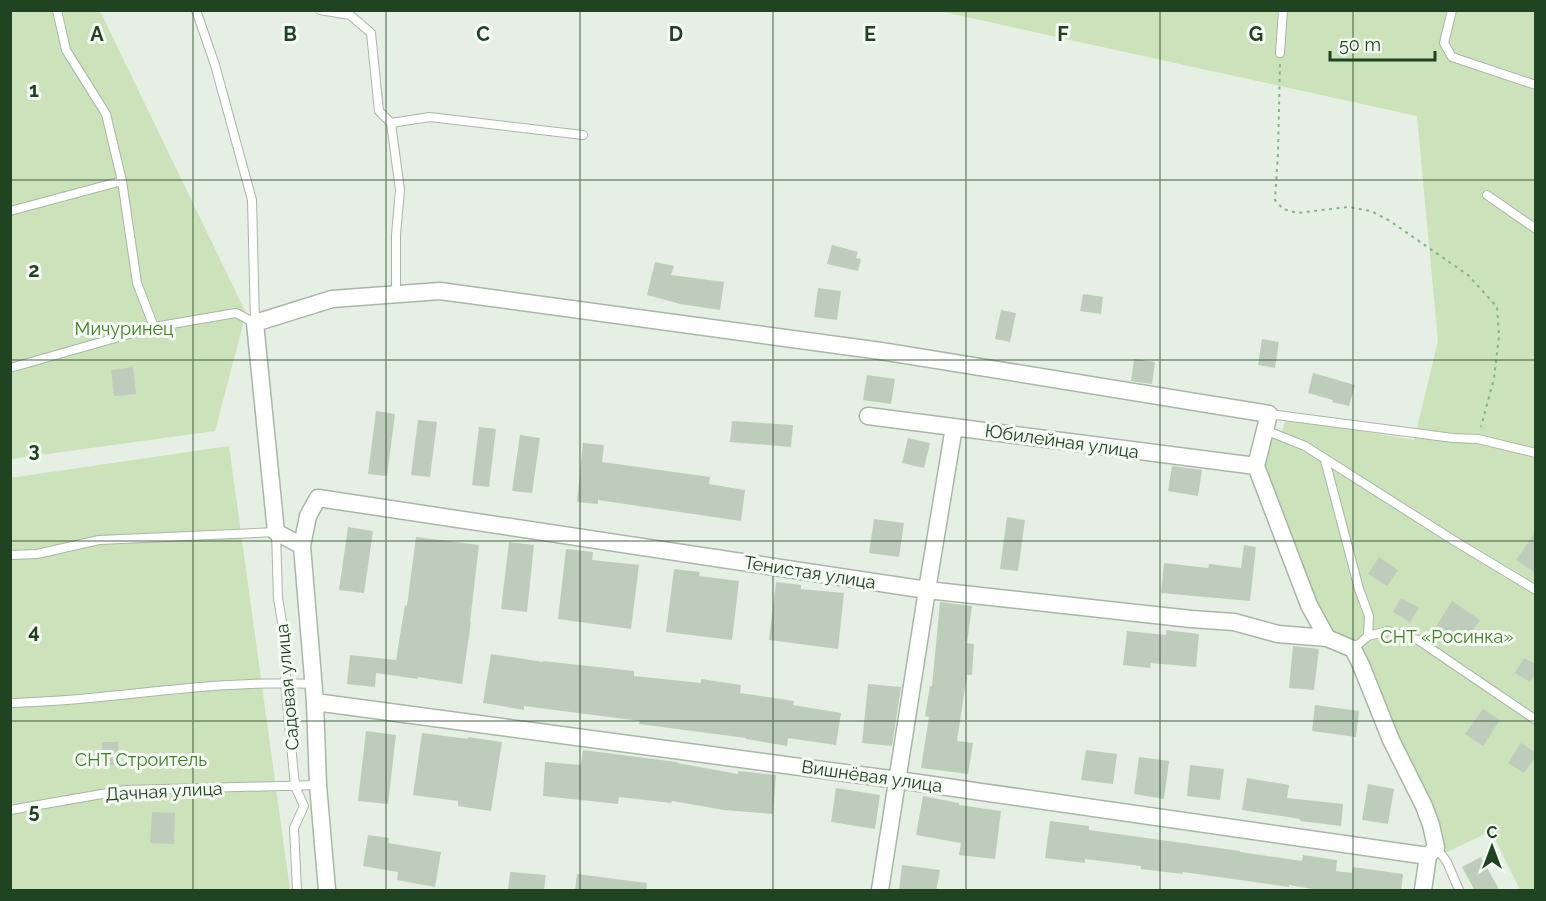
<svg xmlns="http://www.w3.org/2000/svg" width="1546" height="901" viewBox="0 0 1546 901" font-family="Raleway,sans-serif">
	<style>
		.green { fill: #cbe2ba }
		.building { fill: #becdbb }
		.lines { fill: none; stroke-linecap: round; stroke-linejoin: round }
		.service-casing { stroke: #a6b8a5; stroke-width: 10 }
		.minor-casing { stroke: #a6b8a5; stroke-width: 19 }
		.path { stroke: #81b680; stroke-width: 2; stroke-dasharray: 3 4.5; stroke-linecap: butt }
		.service { stroke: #fff; stroke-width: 8 }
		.minor { stroke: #fff; stroke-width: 16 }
		.grid { fill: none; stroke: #204321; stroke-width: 1.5; stroke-opacity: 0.55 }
		.labels { text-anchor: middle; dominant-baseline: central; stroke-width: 6; stroke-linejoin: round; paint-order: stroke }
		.park-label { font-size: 18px; fill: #417f25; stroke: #f6faf4 }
		.street-label { font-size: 18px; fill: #204321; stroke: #f6faf4 }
		.grid-label { font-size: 20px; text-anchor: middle; font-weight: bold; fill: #204321; stroke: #f6faf4; stroke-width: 6; stroke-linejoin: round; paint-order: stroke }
	</style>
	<rect width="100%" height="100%" fill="#e5efe3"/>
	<path class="green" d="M10 11H100L246 313 215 431 11 459Z
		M939 11H1535V890H1520L1491 831 1443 854 1431 815 1351 638 1329 634 1260 468 1269 441 1282 433 1286 418 1414 440 1438 341 1417 116Z
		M229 446 290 890H11L10 478Z"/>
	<path class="building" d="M832 245 858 252 856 258 861 259 858 271 827 264Z
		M655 262 674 266 671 275 724 282 720 310 680 304 647 295Z
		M818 288 841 291 837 320 814 317Z
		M1083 294 1103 297 1101 314 1080 311Z
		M1001 310 1016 313 1010 342 995 339Z
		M1262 339 1279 342 1275 368 1258 365Z
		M1134 359 1155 362 1152 384 1131 381Z
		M133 367 136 394 114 396 111 370Z
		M1313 373 1355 385 1349 406 1332 402 1333 400 1308 393Z
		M867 375 895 379 891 404 863 400Z
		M376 411 395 414 387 476 368 474Z
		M418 420 437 422 430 477 411 475Z
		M732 421 793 425 791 447 730 442Z
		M479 427 496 429 489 487 472 485Z
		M520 435 540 438 532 493 512 491Z
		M908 438 930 443 924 468 902 463Z
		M583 443 604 445 602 462 710 477 709 484 745 490 741 521 598 500V504L577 502Z
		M1172 466 1202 470 1198 496 1168 491Z
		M1007 517 1025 520 1018 571 1000 569Z
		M874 519 904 523 899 557 869 553Z
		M348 527 373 531 364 593 339 590Z
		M1536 531V573L1516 560Z
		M416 537 479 545 470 622H471L462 684 418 677V679L376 673 375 687 347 684 350 655 396 660 405 605 407 606Z
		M509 542 534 545 527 612 501 609Z
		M1244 545 1256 547 1250 601 1161 593 1164 563 1208 568 1209 564 1241 568Z
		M566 549 593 552 592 560 639 565 631 629 558 619Z
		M1379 557 1398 570 1387 586 1368 574Z
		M674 569 700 572 699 576 739 581 732 640 666 632Z
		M776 582 801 585V589L844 593 838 649 769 640Z
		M1401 598 1419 608 1410 622 1393 612Z
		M1452 601 1480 620 1462 646 1435 628Z
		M940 602 972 606 967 643 974 644 972 675H967L957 741 973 743 968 774 921 768 929 717 925 716 930 686H932Z
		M1166 630 1199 634 1196 667 1151 663 1150 668 1123 665 1127 631 1166 635Z
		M1293 646 1319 649 1314 690 1289 688Z
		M491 654 543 662V661L634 671V676L701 683V679L741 685 740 693 794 701 793 705 841 713 836 745 788 738 787 746 746 739V738L639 724 640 721 524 706V710L483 703Z
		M1524 658 1536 664V672L1530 682 1515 673Z
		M868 684 901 687 892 746 862 743Z
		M1315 705 1359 711 1356 737 1312 731Z
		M1483 709 1500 720 1483 746 1465 734Z
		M366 731 396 735 388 804 358 801Z
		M422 733 468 739V737L502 742 491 811 458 806V801L413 795Z
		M102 742H118L119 765H102Z
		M1521 743 1536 753V756L1524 773 1508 763Z
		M583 750 677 762V763L738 774V771L776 775 773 814 724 810 672 801 671 803 619 797 618 804 543 796 545 762 581 765Z
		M1086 750 1117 754 1113 784 1081 780Z
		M1139 757 1169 761 1164 799 1134 794Z
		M1190 765 1224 769 1220 800 1187 796Z
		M1247 778 1289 785 1287 798 1343 804 1341 826 1300 821V819L1242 810Z
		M1368 784 1394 789 1388 824 1362 820Z
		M836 788 880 795 875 829 831 822Z
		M923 796 959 803V805L1001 811 995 859 959 855 961 843 916 835Z
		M152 812 175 813 174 844 150 843Z
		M1050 821 1089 826V830L1240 851V852L1302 861 1303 855 1337 860 1336 871 1352 873 1353 867 1403 874 1401 891H1324L1289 885V887L1183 872 1182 874 1141 869V866L1085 859V863L1045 858Z
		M368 835 389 838 388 843 441 852 435 887 397 880 398 872 363 866Z
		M1481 857 1500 891H1475L1462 867Z
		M902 865 940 870 936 891H899Z
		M510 872 546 875 544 891H508Z
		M577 874 647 883 646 891H575Z"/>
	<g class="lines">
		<g class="service-casing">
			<path id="service" d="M320 10 350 15 371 33 379 111 391 123 400 190 396 235V295
				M1452 10 1444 43 1452 57 1536 85
				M1280 53 1283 10
				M391 123 430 117 583 135
				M1487 195 1536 229
				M10 211 122 181
				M154 327 236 313 255 323 252 200 215 65 196 10
				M10 368 154 327 137 283 122 181 106 114 66 50 57 10
				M1269 414 1453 438 1478 439 1536 453
				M1265 430 1305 446 1453 540 1536 590
				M1325 460 1359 589 1369 616 1368 636
				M10 555 37 554 99 540 276 532 278 598 288 658 285 682 295 786 304 806 294 828 297 890
				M1353 649 1368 636 1388 631 1418 640 1536 720
				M10 703C33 702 57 701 79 699 157 692 235 680 314 684
				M10 810 125 790 318 785
				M1436 847 1447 862 1459 890"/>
		</g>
		<g class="minor-casing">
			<path id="minor" d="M868 416 1256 466
				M302 546 308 516 318 498 927 590 1191 619 1234 622 1278 634 1327 638 1353 649 1361 665 1391 740 1424 806 1431 825 1436 847 1428 856 1423 890
				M315 702 898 780 1428 856
				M327 890 318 785 315 702 302 546 276 532 255 323 332 299 440 291 881 351 1269 414 1256 466 1309 605 1327 638
				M880 890 927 590 954 427"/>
		</g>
		<path class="path" d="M1280 64 1278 152 1275 200 1283 209 1297 213 1348 207 1371 211 1390 221 1468 275 1497 307 1499 336 1494 378 1481 427"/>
		<use href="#service" class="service"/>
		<use href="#minor" class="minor"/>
	</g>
	<path class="grid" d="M193 10V890M386 10V890M580 10V890M773 10V890M966 10V890M1160 10V890M1353 10V890M10 180H1536M10 360H1536M10 541H1536M10 721H1536"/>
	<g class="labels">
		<g class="park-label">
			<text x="124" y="328">Мичуринец</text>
			<text x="1447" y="636">СНТ «Росинка»</text>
			<text x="141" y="759">СНТ Строитель</text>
		</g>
		<g class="street-label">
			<text transform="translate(1062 441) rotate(8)">Юбилейная улица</text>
			<text transform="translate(810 572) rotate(9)">Тенистая улица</text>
			<text transform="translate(287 687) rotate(-95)">Садовая улица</text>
			<text transform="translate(872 776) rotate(8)">Вишнёвая улица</text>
			<text transform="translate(164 791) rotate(-3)">Дачная улица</text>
		</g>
	</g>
	<g class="grid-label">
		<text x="97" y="41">A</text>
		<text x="290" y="41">B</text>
		<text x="483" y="41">C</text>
		<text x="676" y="41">D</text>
		<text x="870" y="41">E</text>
		<text x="1063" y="41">F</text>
		<text x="1256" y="41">G</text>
		<text x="34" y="97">1</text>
		<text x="34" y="277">2</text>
		<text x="34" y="457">3</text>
		<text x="34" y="638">4</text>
		<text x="34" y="818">5</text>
	</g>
	<rect width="1546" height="901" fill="none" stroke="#204321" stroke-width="24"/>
	<g transform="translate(1492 847)" stroke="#f6faf4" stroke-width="4.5" paint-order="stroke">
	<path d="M0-4.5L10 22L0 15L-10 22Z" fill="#204321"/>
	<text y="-9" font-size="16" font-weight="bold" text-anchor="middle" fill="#204321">С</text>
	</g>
	<path d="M1330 51v9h105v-9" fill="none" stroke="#204321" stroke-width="3"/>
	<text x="1339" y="51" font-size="18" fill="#204321" stroke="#f6faf4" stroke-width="4.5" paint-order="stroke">50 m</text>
</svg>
